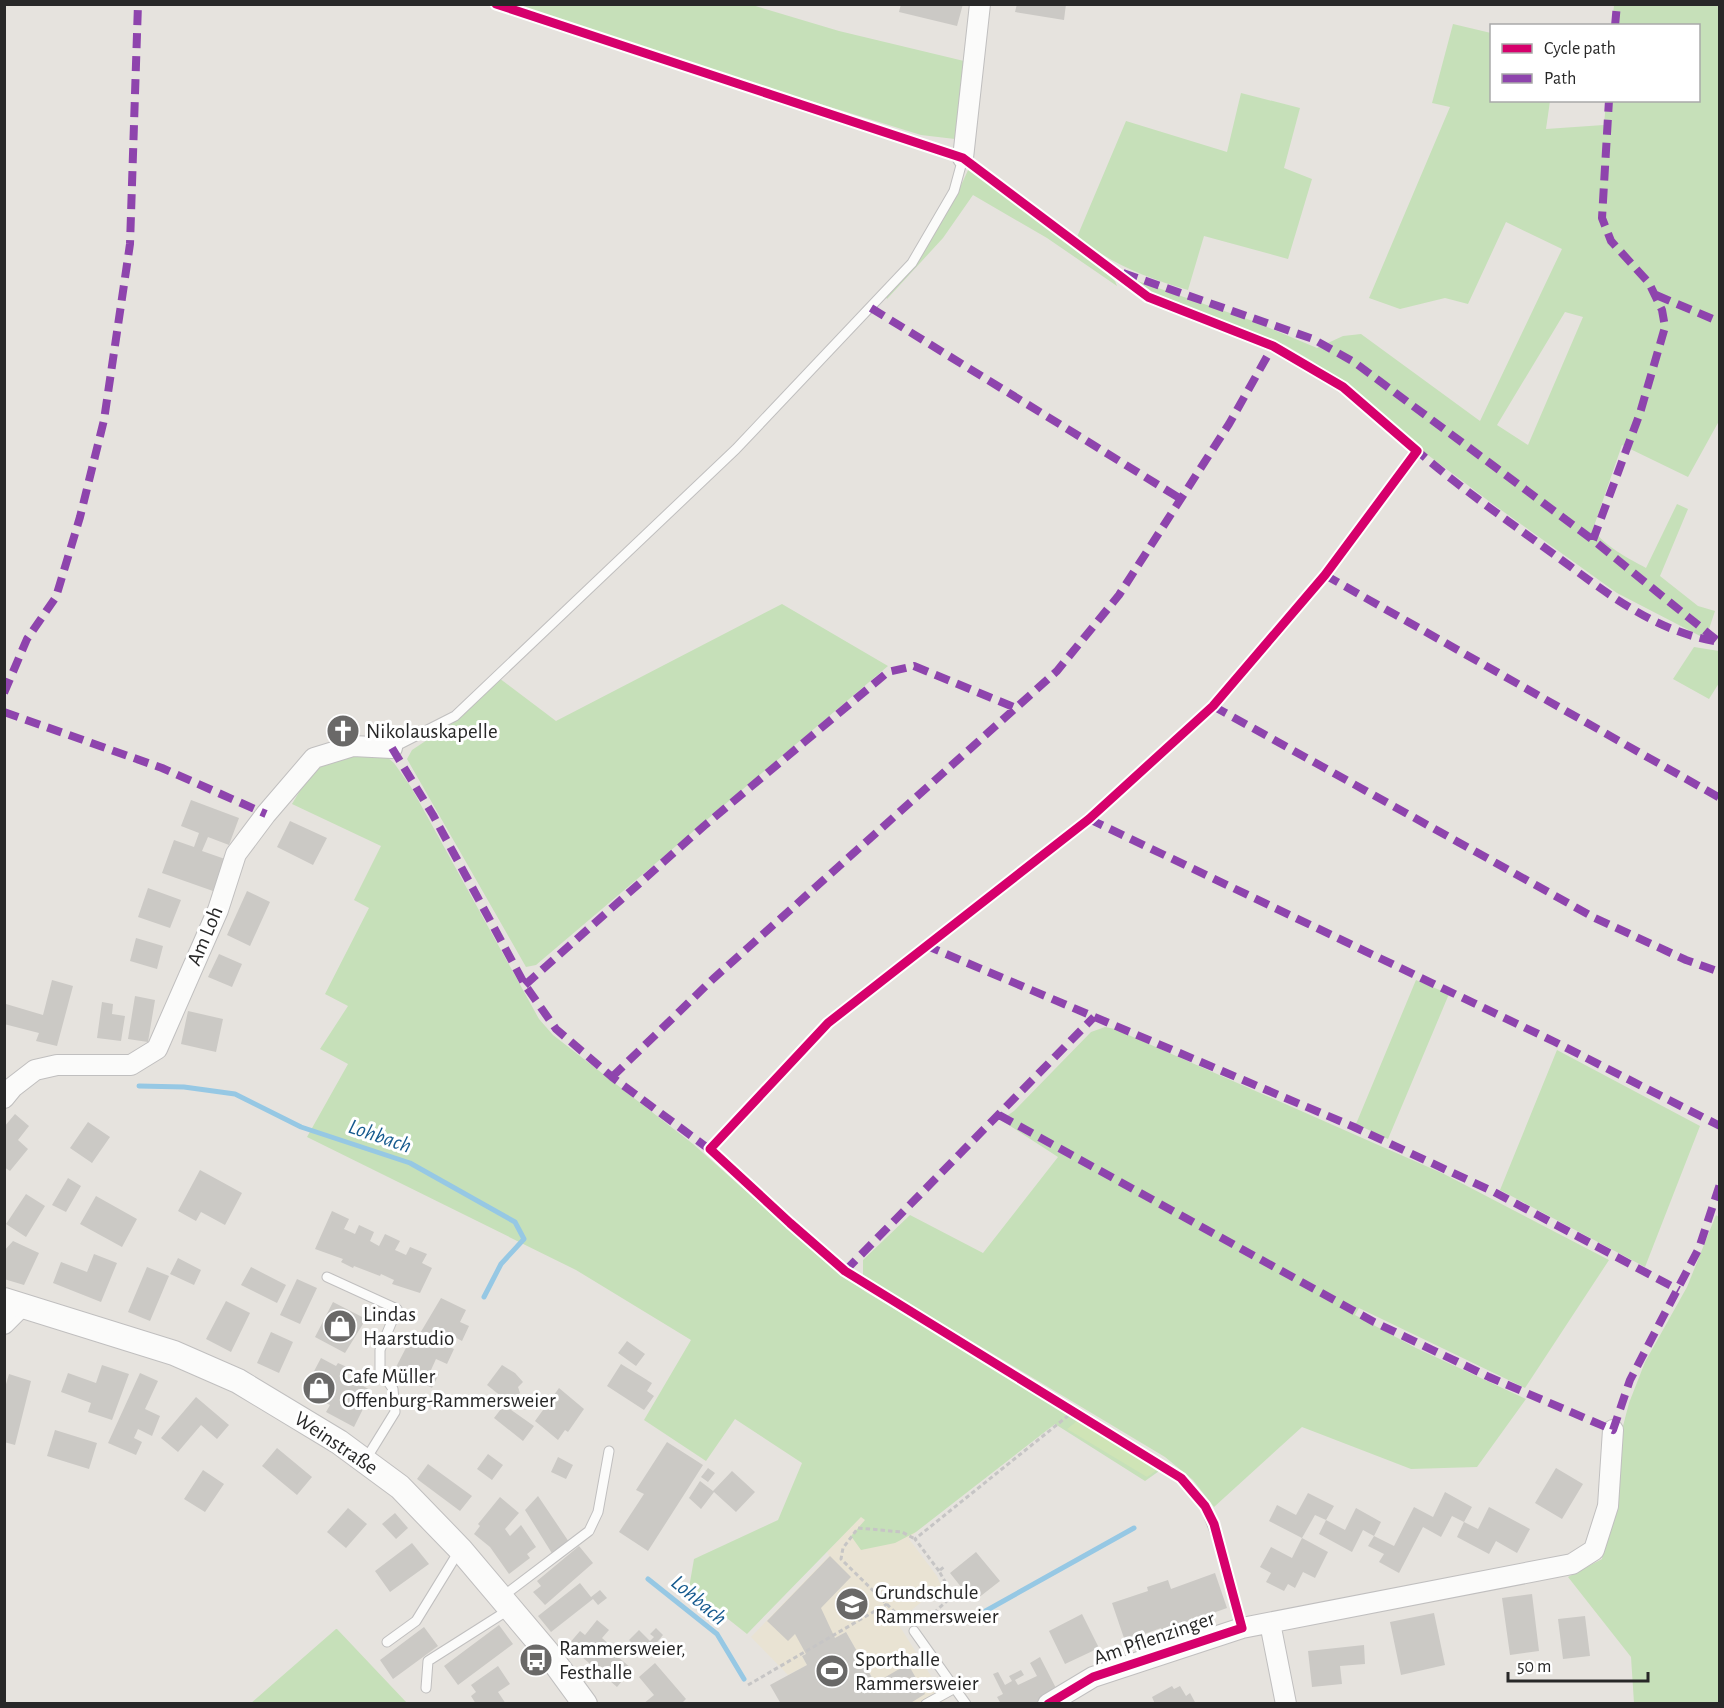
<svg xmlns="http://www.w3.org/2000/svg" width="1724" height="1708" viewBox="0 0 1724 1708" font-family="'Alegreya Sans',sans-serif">
	<style>
		.education { fill: #e9e3d3 }
		.green { fill: #c6e0b9; fill-rule: evenodd }
		.pitch { fill: #cfe4b6 }
		.lines { fill: none; stroke-linecap: round; stroke-linejoin: round }
		.stream { stroke: #96c8e4; stroke-width: 5 }
		.building { fill: #cbc9c5 }
		.service-casing { stroke: #c0bfbf; stroke-width: 11 }
		.minor-casing { stroke: #c0bfbf; stroke-width: 22 }
		.tertiary-casing { stroke: #c0bfbf; stroke-width: 26 }
		.path { stroke: #c6c5c5; stroke-width: 3; stroke-dasharray: 4.5 3; stroke-linecap: butt }
		.service { stroke: #fbfbfa; stroke-width: 9 }
		.minor { stroke: #fbfbfa; stroke-width: 20 }
		.tertiary { stroke: #fbfbfa; stroke-width: 24 }
		.quiet { stroke: #8e44ad; stroke-width: 8; stroke-dasharray: 15 8; stroke-linecap: butt }
		.cycleway-casing { stroke: #fff; stroke-width: 13 }
		.cycleway { stroke: #d6006c; stroke-width: 9 }
		.labels { text-anchor: middle; dominant-baseline: central; stroke-width: 6; stroke-linejoin: round; paint-order: stroke }
		.poi-label { font-size: 21px; fill: #282828; stroke: #fff; text-anchor: start }
		.street-label { font-size: 21px; fill: #282828; stroke: #fff }
		.water-label { font-size: 22px; font-style: italic; fill: #165a8e; stroke: #fff }
	</style>
	<rect width="100%" height="100%" fill="#e6e3de"/>
	<path class="education" d="M861 1516 916 1532 909 1539 937 1576 941 1586 897 1622 946 1700 939 1704 865 1703 875 1683 846 1632 802 1656 807 1665 788 1675 751 1637 829 1556 827 1552Z"/>
	<path class="green" d="M514 5H752L839 31 964 61 955 139 921 135 655 53Z
		M1614 5H1719V421L1688 477 1622 445 1593 529C1605 547 1628 558 1646 568L1677 504 1688 509 1660 576 1698 606 1715 611 1707 635 1702 637 1617 593 1490 502 1420 449 1345 384 1312 361 1285 345 1148 291 1132 279 1253 321 1317 348 1343 336 1361 334 1480 421 1562 249 1506 222 1468 304 1445 298 1400 309 1369 298 1450 107 1432 103 1453 24 1491 33 1492 100 1550 101 1546 129 1604 125 1606 101 1698 100V26L1612 25ZM1565 312 1583 317 1528 445 1497 425Z
		M1241 93 1300 108 1284 168 1312 179 1288 259 1204 236 1188 290C1144 277 1114 265 1077 237L1126 121 1227 152Z
		M969 168 1077 248 1115 281 1117 286 1047 238 973 195 943 238 887 299 886 297C920 257 948 216 969 168Z
		M782 604 888 666 536 965 526 967 407 759 412 750 460 718 499 678 556 721Z
		M1694 647 1719 651V683L1709 699 1673 679Z
		M379 750 394 763 411 787 539 1019 553 1035 693 1144 831 1267 866 1292 1162 1469 1145 1481 1055 1424 916 1532 895 1543 861 1550 851 1536 865 1520 861 1517 747 1634 689 1588 694 1559 778 1520 802 1463 735 1419 706 1461 644 1420 691 1340 576 1270 307 1137 348 1064 320 1049 348 1006 325 994 369 908 354 900 381 846 292 804C322 754 324 758 379 750Z
		M1416 980 1449 994 1388 1139 1356 1124Z
		M1105 1027 1115 1029 1444 1174 1609 1260 1525 1388 1359 1308 1355 1315 1416 1348 1526 1399 1477 1467 1411 1469 1302 1427 1214 1507 1193 1480 1165 1457 863 1276V1260L910 1215 983 1253 1058 1157 1001 1120 1014 1111 1091 1032Z
		M1557 1050 1700 1126 1645 1267 1500 1190Z
		M1716 1215 1720 1218 1719 1703H1634L1631 1657 1568 1577 1602 1559 1618 1471 1622 1430 1629 1403 1645 1362 1687 1287Z
		M337 1629 407 1703H251L336 1629Z"/>
	<path class="pitch" d="M1077 1421 1157 1470 1147 1477 1067 1429Z"/>
	<g class="lines">
		<path class="stream" d="M139 1086 184 1087 235 1094 301 1127 410 1163 515 1222 524 1239 501 1264 484 1297
			M648 1579 717 1634 744 1679
			M973 1618 1134 1528"/>
	</g>
	<path class="building" d="M901 4H963L957 26 899 12Z
		M1017 4H1066L1064 20 1015 12Z
		M343 722 351 727 344 739 335 734Z
		M191 800 239 818 229 845 208 837 202 851 225 859 213 891 162 873 174 840 194 847 199 833 181 826Z
		M290 821 327 838 313 865 277 847Z
		M148 888 181 900 170 928 138 917Z
		M247 891 270 902 250 946 227 935Z
		M136 938 163 946 157 969 130 961Z
		M219 954 242 964 232 987 208 977Z
		M52 980 73 986 57 1046 36 1041 39 1033 4 1024 6 1004 43 1015Z
		M135 996 155 1000 148 1042 128 1039Z
		M102 1002 113 1004 112 1014 125 1016 121 1041 97 1038Z
		M188 1011 223 1019 216 1052 181 1044Z
		M15 1114 29 1126 18 1140 28 1149 10 1171 4 1167V1127Z
		M88 1122 110 1137 92 1163 70 1148Z
		M200 1170 242 1193 225 1225 201 1212 196 1221 178 1211Z
		M68 1178 81 1186 66 1212 52 1205Z
		M26 1194 45 1206 26 1237 6 1224Z
		M96 1196 137 1219 122 1247 80 1224Z
		M332 1211 349 1219 344 1229 355 1234 359 1225 374 1232 370 1241 379 1246 385 1234 400 1241 395 1250 406 1255 410 1247 427 1254 422 1263 432 1268 420 1293 392 1284 394 1280 381 1274 380 1276 354 1266 353 1268 341 1262 343 1259 315 1249Z
		M13 1241 39 1253 24 1285 4 1279V1251Z
		M94 1254 117 1263 101 1302 53 1283 61 1262 87 1272Z
		M178 1258 201 1270 194 1285 170 1274Z
		M147 1267 169 1276 150 1321 128 1312Z
		M251 1267 286 1285 277 1303 241 1285Z
		M297 1279 317 1288 300 1324 280 1315Z
		M441 1298 466 1310 460 1322 469 1326 462 1341 451 1335 446 1345 454 1349 447 1364 436 1359 431 1370 439 1374 432 1388 395 1369 408 1344 411 1346 417 1334 419 1335Z
		M226 1301 250 1313 231 1352 206 1339Z
		M333 1302 366 1319 345 1353 315 1337Z
		M271 1332 293 1342 279 1373 257 1363Z
		M627 1341 645 1354 636 1366 618 1353Z
		M321 1358 336 1366 338 1363 349 1368 345 1376 372 1391 354 1427 326 1412 330 1405 303 1392Z
		M621 1364 652 1383 647 1391 654 1396 644 1410 607 1386Z
		M102 1365 129 1374 112 1420 88 1412 91 1403 61 1392 68 1373 96 1383Z
		M502 1365 515 1373 523 1382 518 1387 520 1393 514 1398 511 1396 507 1401 487 1385Z
		M140 1373 158 1381 145 1409 160 1416 152 1436 138 1429 134 1438 142 1442 136 1455 108 1443Z
		M9 1374 31 1381 15 1445 4 1442V1391Z
		M559 1388 584 1409 568 1432 565 1430 558 1440 535 1421Z
		M196 1397 229 1425 217 1439 201 1425 178 1452 161 1438Z
		M504 1405 534 1426 523 1441 494 1418Z
		M55 1430 97 1443 89 1469 47 1456Z
		M667 1442 703 1465 648 1551 619 1532 644 1494 636 1490Z
		M277 1448 312 1477 297 1495 262 1466Z
		M488 1454 503 1465 492 1480 477 1469Z
		M558 1457 573 1465 566 1479 551 1472Z
		M428 1464 472 1496 460 1511 417 1479Z
		M708 1468 715 1473 708 1482 701 1477Z
		M1556 1468 1583 1484 1562 1519 1535 1503Z
		M203 1470 224 1484 205 1512 184 1499Z
		M732 1471 755 1492 736 1512 714 1492 701 1509 689 1498 700 1481 713 1491Z
		M1445 1492 1472 1507 1464 1522 1452 1516 1441 1537 1423 1527 1399 1573 1379 1562 1384 1554 1368 1546 1374 1536 1394 1546 1414 1507 1433 1517Z
		M1308 1493 1334 1506 1326 1520 1315 1515 1302 1538 1269 1521 1277 1505 1296 1515Z
		M538 1496 569 1542 553 1555 525 1510Z
		M500 1497 519 1513 505 1529 510 1536 521 1525 536 1547 527 1554 530 1558 509 1574 490 1547 474 1534 480 1526 478 1524Z
		M1489 1507 1530 1529 1517 1553 1496 1541 1489 1554 1457 1537 1464 1522 1478 1529Z
		M348 1508 367 1524 346 1548 327 1532Z
		M1356 1508 1381 1522 1374 1536 1363 1530 1352 1552 1319 1534 1326 1520 1345 1530Z
		M395 1513 408 1528 396 1539 382 1524Z
		M1302 1538 1328 1552 1315 1578 1303 1572 1295 1588 1288 1584 1284 1591 1266 1582 1271 1573 1260 1567 1271 1547 1292 1558Z
		M412 1543 429 1564 390 1592 375 1571Z
		M579 1546 593 1563 545 1605 533 1592 541 1586 537 1581Z
		M976 1552 1000 1581 973 1602 950 1573Z
		M830 1556 851 1577 821 1608 835 1638 846 1632 875 1683 908 1664 925 1694 909 1704H781L770 1685 807 1665 802 1656 806 1654 795 1634 788 1641 767 1621Z
		M1215 1573 1227 1608 1213 1613 1214 1617 1163 1635 1161 1628 1125 1641 1112 1603 1148 1591 1147 1587 1168 1580 1171 1589Z
		M580 1583 591 1597 600 1590 607 1598 598 1605 593 1599 551 1632 538 1616Z
		M1532 1594 1539 1651 1510 1655 1502 1598Z
		M1434 1613 1445 1665 1401 1675 1390 1622Z
		M1082 1614 1099 1648 1065 1664 1049 1631Z
		M1585 1616 1590 1656 1563 1659 1558 1619Z
		M597 1620 609 1630 602 1638 611 1646 609 1649 632 1669 617 1687 568 1645 580 1631 585 1635Z
		M499 1625 513 1644 458 1685 444 1666Z
		M424 1627 438 1646 393 1679 380 1660Z
		M656 1628 663 1635 645 1657 629 1640 639 1630 650 1641 654 1637 650 1634Z
		M1364 1645 1365 1664 1340 1666 1342 1684 1312 1687 1308 1651Z
		M1040 1657 1058 1692 1035 1704H1001L997 1697 1003 1694 993 1674 998 1672 1005 1685 1012 1681 1009 1676 1021 1670 1024 1675 1015 1680 1018 1685 1037 1676 1030 1663Z
		M655 1663 686 1699 681 1704H643L654 1695 639 1677Z
		M498 1666 510 1684 498 1692 506 1704H476L471 1696 476 1692 471 1685Z
		M1172 1686 1174 1689 1180 1686 1186 1696 1190 1693 1196 1704H1155L1152 1697Z"/>
	<g class="lines">
		<g class="service-casing">
			<path id="service" d="M392 748 455 716 736 449 912 263 954 191 963 158
				M327 1277 397 1309 380 1350V1370L393 1389 395 1412 366 1459
				M1205 1506 1219 1542 1242 1628
				M502 1597 589 1531 598 1512 609 1451
				M914 1631 966 1704
				M387 1642 416 1621 459 1551
				M426 1688 428 1661 510 1609
				M926 1704 955 1688"/>
		</g>
		<g class="minor-casing">
			<path id="minor" d="M963 158 980 4
				M4 1098 13 1087 35 1070 57 1065H131L157 1049 218 910 236 854 266 814 314 758 353 746 392 748
				M4 1324 23 1305
				M1270 1623 1286 1704
				M1048 1704 1093 1677 1242 1628 1572 1564 1594 1550 1608 1506 1613 1430"/>
		</g>
		<g class="tertiary-casing">
			<path id="tertiary" d="M4 1300 174 1353 238 1381 339 1442 400 1487 460 1549 547 1652 585 1704"/>
		</g>
		<path class="path" d="M939 1571 915 1539 1074 1411
			M906 1623 841 1559 843 1548 858 1528 902 1532 915 1539
			M923 1623 950 1598 947 1585 939 1571 945 1566
			M748 1685 887 1604"/>
		<use href="#service" class="service"/>
		<use href="#minor" class="minor"/>
		<use href="#tertiary" class="tertiary"/>
		<path class="quiet" d="M1615 26 1617 4
			M1123 273 1313 339 1354 362 1593 540 1719 642
			M1656 295 1720 322
			M871 308 1181 499
			M1414 448C1454 483 1498 514 1541 545 1597 585 1650 632 1720 642
			M1593 540 1640 413 1665 327 1662 310 1649 283 1611 241 1602 218 1609 100
			M1325 575 1720 798
			M4 693 27 639 56 597 80 517 104 420 130 244 138 4
			M1213 706 1595 918 1686 960 1720 972
			M4 712 162 768 266 814
			M392 748 433 815 525 985 556 1029 612 1077 713 1152
			M1089 819 1555 1042 1720 1126
			M925 945 1354 1127 1494 1192 1679 1290
			M525 985 704 826 888 672 914 666 1016 708
			M612 1077 713 979 1057 671 1119 595 1229 424 1273 346
			M999 1115 1374 1322 1489 1377 1613 1430 1630 1380 1699 1248 1720 1184
			M845 1271 1094 1017"/>
		<g class="cycleway-casing">
			<path id="cycleway" d="M496 4 963 158 1148 297 1273 346 1343 387 1417 451 1325 575 1213 706 1089 819 828 1023 710 1149 790 1223 845 1271 1181 1478 1205 1506 1214 1524 1242 1628 1093 1677 1048 1704"/>
		</g>
		<use href="#cycleway" class="cycleway"/>
	</g>
	<defs>
		<g id="church-disc" transform="scale(1.725)"><circle r="9.5" fill="#6a6968" stroke="#fff"/><path d="M-1.2-6h2.4v3.5h3.3v2.4h-3.3V6h-2.4V-.1h-3.3v-2.4h3.3Z" fill="#fff"/></g>
		<g id="shop-disc" transform="scale(1.725)"><circle r="9.5" fill="#6a6968" stroke="#fff"/><path d="M-5-2.5h2.3a2.7 3.5 0 0 1 5.4 0H5L5.5 6h-11ZM-1.5-2.5h3a1.5 2.3 0 0 0-3 0Z" fill="#fff"/></g>
		<g id="school-disc" transform="scale(1.725)"><circle r="9.5" fill="#6a6968" stroke="#fff"/><path d="M0-5L7-2L0 1L-7-2ZM-4 1L0 2.5L4 1V4Q0 6-4 4Z" fill="#fff"/></g>
		<g id="bus-disc" transform="scale(1.725)"><circle r="9.5" fill="#6a6968" stroke="#fff"/><path d="M-5-6H5V4H4V6H2V4H-2V6H-4V4H-5ZM-3.5-4V0h7V-4ZM-3.5 1.2v1.5H-2V1.2ZM2 1.2v1.5H3.5V1.2Z" fill="#fff"/></g>
		<g id="stadium-disc" transform="scale(1.725)"><circle r="9.5" fill="#6a6968" stroke="#fff"/><path d="M0-5a6.5 5 0 1 0 0 10a6.5 5 0 1 0 0-10ZM-3.5-1.8h7v3.6h-7Z" fill="#fff"/></g>
	</defs>
	<g fill-rule="evenodd">
		<use href="#church-disc" x="343" y="731"/>
		<use href="#shop-disc" x="340" y="1326"/>
		<use href="#shop-disc" x="319" y="1388"/>
		<use href="#school-disc" x="852" y="1604"/>
		<use href="#bus-disc" x="536" y="1660"/>
		<use href="#stadium-disc" x="832" y="1671"/>
	</g>
	<g class="labels">
		<g class="poi-label">
			<text x="366" y="731">Nikolauskapelle</text>
			<text x="363" y="1314">Lindas<tspan x="363" dy="24">Haarstudio</tspan></text>
			<text x="342" y="1376">Cafe Müller<tspan x="342" dy="24">Offenburg-Rammersweier</tspan></text>
			<text x="875" y="1592">Grundschule<tspan x="875" dy="24">Rammersweier</tspan></text>
			<text x="559" y="1648">Rammersweier,<tspan x="559" dy="24">Festhalle</tspan></text>
			<text x="855" y="1659">Sporthalle<tspan x="855" dy="24">Rammersweier</tspan></text>
		</g>
		<g class="street-label">
			<text transform="translate(205 936) rotate(-67)">Am Loh</text>
			<text transform="translate(336 1443) rotate(34)">Weinstraße</text>
			<text transform="translate(1154 1638) rotate(-19)">Am Pflenzinger</text>
		</g>
		<g class="water-label">
			<text transform="translate(380 1136) rotate(19)">Lohbach</text>
			<text transform="translate(699 1600) rotate(40)">Lohbach</text>
		</g>
	</g>
	<rect width="1724" height="1708" fill="none" stroke="#282828" stroke-width="12"/>
	<rect x="1490" y="24" width="210" height="78" fill="#ffffff" stroke="#a9a9a9" stroke-width="1.5"/>
	<rect x="1502" y="44" width="30" height="9" fill="#d6006c" stroke="#a9a9a9" stroke-width="1.5"/>
	<text x="1544" y="54" font-size="18" fill="#282828">Cycle path</text>
	<rect x="1502" y="74" width="30" height="9" fill="#8e44ad" stroke="#a9a9a9" stroke-width="1.5"/>
	<text x="1544" y="84" font-size="18" fill="#282828">Path</text>
	<path d="M1508 1672v9h140v-9" fill="none" stroke="#282828" stroke-width="3"/>
	<text x="1517" y="1672" font-size="18" fill="#282828" stroke="#ffffff" stroke-width="4.5" paint-order="stroke">50 m</text>
</svg>
